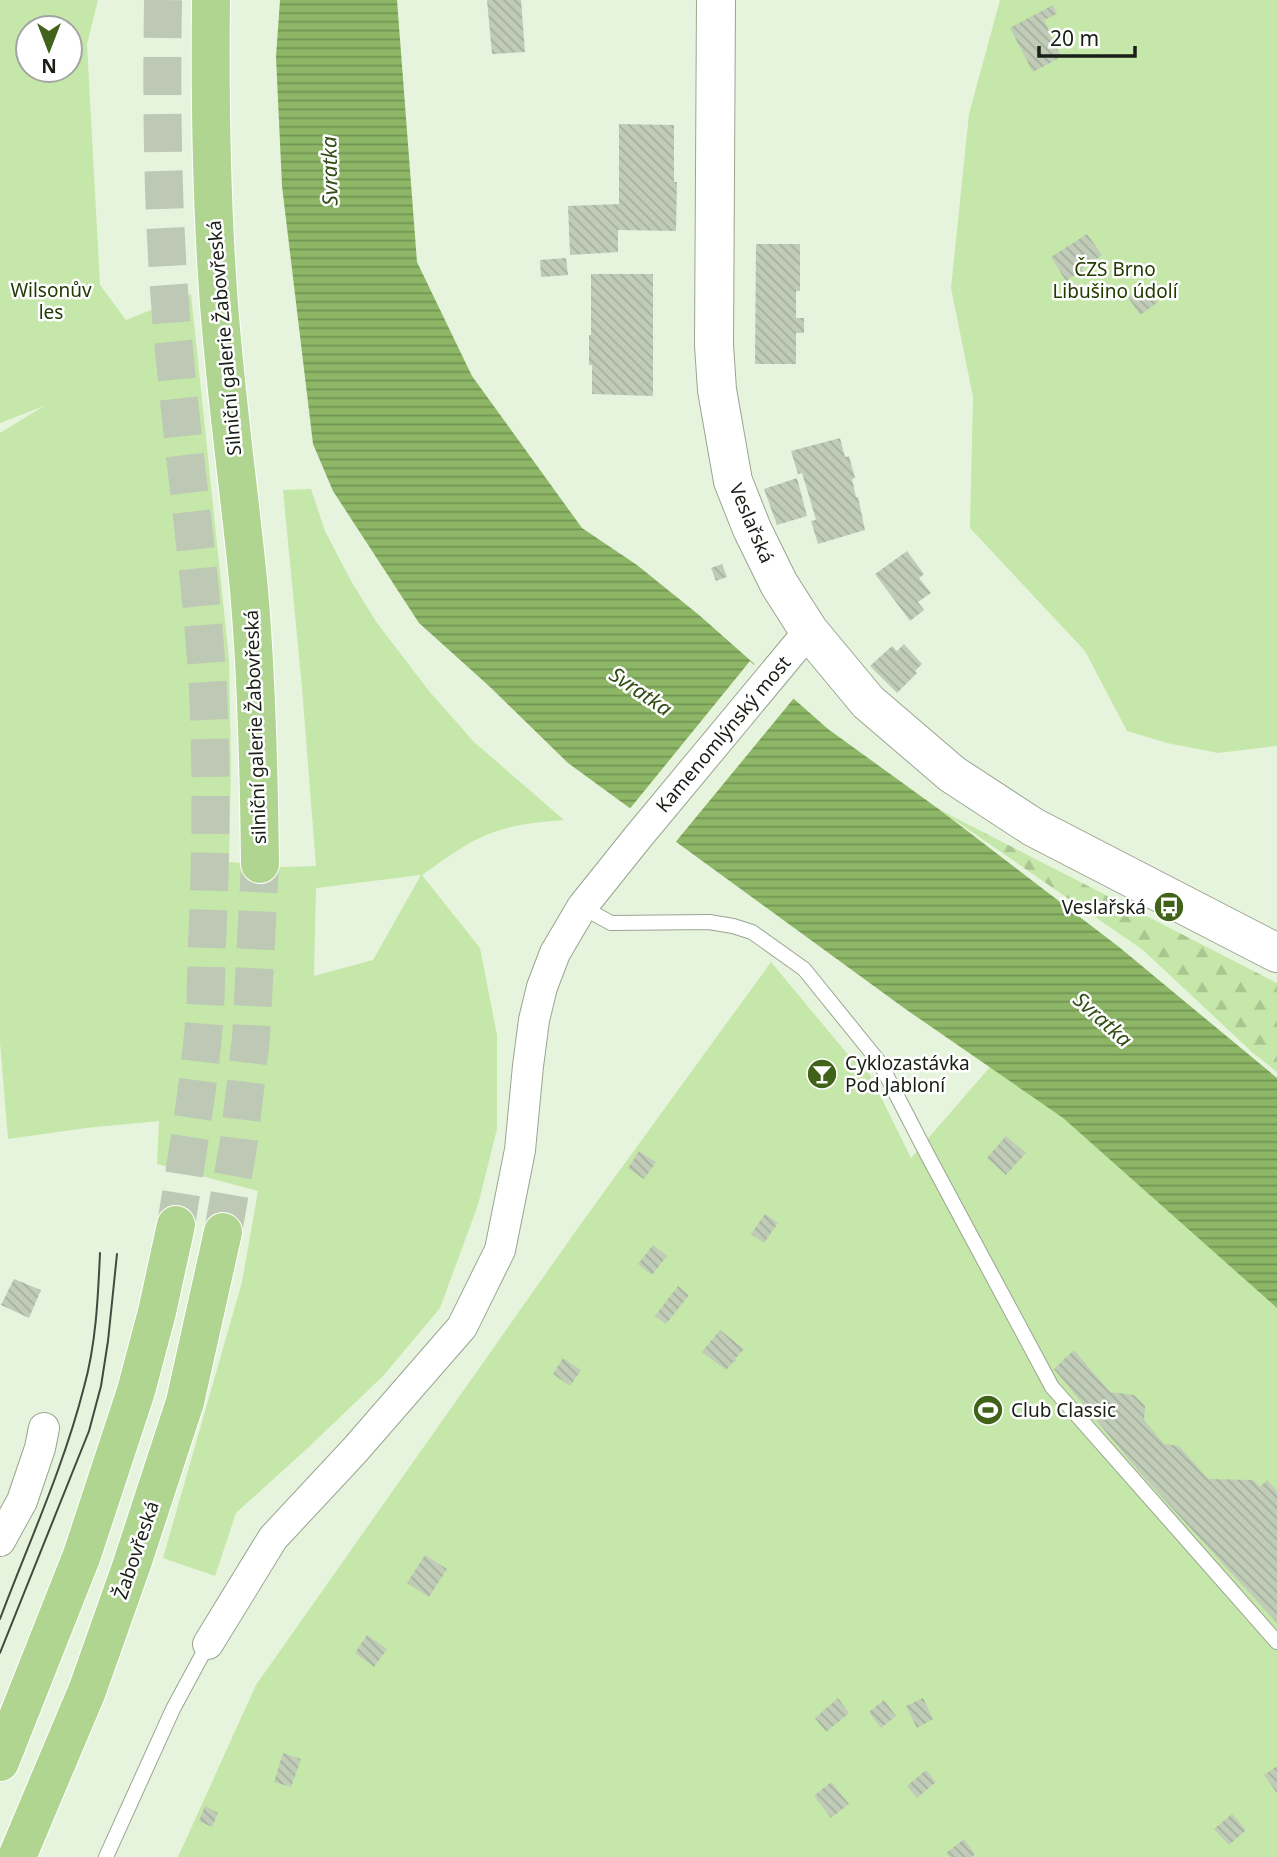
<svg xmlns="http://www.w3.org/2000/svg" width="1277" height="1857" viewBox="0 0 1277 1857" font-family="'Noto Sans',sans-serif">
	<style>
		.green { fill: #c5e7a9; fill-rule: evenodd }
		.forest { fill: url(#forest-firs) }
		.water { fill: url(#water-rules) }
		.pier { fill: #e7f4dd }
		.building { fill: url(#building-back-hatch) }
		.lines { fill: none; stroke-linecap: round; stroke-linejoin: round }
		.highway-tunnel { stroke: #bec9b5; stroke-width: 38; stroke-dasharray: 38 19; stroke-linecap: butt }
		.lane-casing { stroke: #99a590; stroke-width: 16 }
		.street-casing { stroke: #99a590; stroke-width: 32 }
		.secondary-casing { stroke: #99a590; stroke-width: 40 }
		.highway-casing { stroke: #fff; stroke-width: 40 }
		.lane { stroke: #fff; stroke-width: 14 }
		.street { stroke: #fff; stroke-width: 30 }
		.secondary { stroke: #fff; stroke-width: 38 }
		.highway { stroke: #b0d591; stroke-width: 38 }
		.tram { stroke: #434a3f; stroke-width: 2 }
		.labels { text-anchor: middle; dominant-baseline: central; stroke-width: 5; stroke-linejoin: round; paint-order: stroke }
		.park-label { font-size: 19px; fill: #203a00; stroke: #fff }
		.street-label { font-size: 19px; fill: #191e16; stroke: #fff }
		.poi-label { font-size: 19px; fill: #191e16; stroke: #fff; text-anchor: start }
		.water-label { font-size: 21px; font-style: italic; fill: #334e15; stroke: #fff }
	</style>
	<defs>
		<pattern id="forest-firs" width="22" height="20" patternUnits="userSpaceOnUse" patternTransform="scale(1.75)"><rect width="22" height="20" fill="#c5e7a9"/><path d="M5 1l3.5 6h-7zM16 11l3.5 6h-7z" fill="#a9c691"/></pattern>
		<pattern id="water-rules" width="6" height="5" patternUnits="userSpaceOnUse" patternTransform="scale(1.75)"><rect width="6" height="5" fill="#8db766"/><path d="M0 2.5h6" fill="none" stroke="#729453"/></pattern>
		<pattern id="building-back-hatch" width="6" height="6" patternUnits="userSpaceOnUse" patternTransform="scale(1.75)"><rect width="6" height="6" fill="#c0ccb7"/><path d="M-1 5l2 2M0 0l6 6M5-1l2 2" fill="none" stroke="#a4af9d"/></pattern>
	</defs>
	<rect width="100%" height="100%" fill="#e7f4dd"/>
	<path class="green" d="M0 0H98L87 44 100 285 126 320 191 294 229 659 231 762 229 862 285 867 316 866 302 688 283 490 311 489 325 531 351 581 377 623 429 691 474 742 564 820C544 822 523 823 504 829 473 837 448 857 422 875L480 948 497 1035V1129L478 1205 440 1308 384 1375 312 1444 236 1513 215 1576 163 1558 242 1282 258 1191 157 1164 159 1121 86 1128 8 1139 0 1042V433L44 406 0 423ZM28 28H70V70H28ZM421 875 373 960 314 976 316 888Z
		M1000 0H1277V746L1218 753 1167 743 1127 731 1085 651 970 528 973 397 951 288 969 114Z
		M771 962 850 1057 869 1073 911 1158 990 1067 1063 1118 1277 1308V1857H178L256 1685 580 1225Z"/>
	<path class="forest" d="M940 810 1277 983V1072L1253 1053 1143 950Z"/>
	<path class="water" d="M280 0H397L417 262 472 376 582 528 637 565 699 615 828 729 940 810 1119 947 1277 1078V1308L1063 1118 904 1008 568 763 489 686 419 623 333 491 313 444 282 186 276 57Z"/>
	<path class="pier" d="M750 661 754 665 756 662 792 692 790 695 794 698 674 844 628 811Z"/>
	<path class="building" d="M487 0H521L525 52 492 54Z
		M1053 5 1057 14 1044 20 1061 57 1033 72 1010 28Z
		M619 124 674 125V182H677L676 231 618 230V252L570 255 568 206 619 204Z
		M1087 234 1102 255 1082 269 1084 271 1081 273 1080 271 1066 281 1051 257Z
		M756 244H800V291H796V318H804V333H796V364H755Z
		M566 258 568 275 541 277 540 260Z
		M591 274H653V396L592 394V365H589V335H591Z
		M1146 286 1158 302 1140 315 1128 297Z
		M840 438 845 457 849 456 855 478 852 479 856 497H858L865 530 818 544 811 521 816 520 809 496 802 473 798 474 791 451Z
		M797 478 807 516 777 525 764 489Z
		M907 551 924 574 919 578 931 593 918 602 924 610 910 621 875 574Z
		M722 564 727 577 716 581 711 568Z
		M904 644 922 664 915 671 917 673 897 693 870 666 892 646 897 651Z
		M1006 1136 1026 1153 1006 1175 987 1158Z
		M639 1151 656 1162 644 1179 628 1168Z
		M765 1214 778 1223 764 1243 751 1234Z
		M653 1245 667 1256 652 1275 638 1264Z
		M14 1279 41 1290 29 1318 1 1305Z
		M678 1286 689 1295 666 1324 655 1316Z
		M720 1330 744 1349 735 1359 737 1360 735 1362 734 1361 726 1370 702 1352Z
		M1074 1350 1110 1392 1134 1395 1145 1406 1144 1420 1164 1444 1179 1446 1208 1479 1253 1480 1260 1487 1267 1480 1277 1491V1623L1141 1474 1054 1369Z
		M563 1358 581 1370 570 1386 553 1374Z
		M425 1555 447 1569 429 1597 407 1583Z
		M367 1635 387 1649 374 1667 355 1653Z
		M838 1698 849 1713 826 1732 815 1718Z
		M923 1698 933 1719 917 1728 906 1706Z
		M884 1700 896 1716 881 1728 869 1712Z
		M283 1753 301 1759 291 1787 274 1782Z
		M1277 1766V1793L1264 1775Z
		M926 1770 936 1782 917 1798 907 1786Z
		M831 1782 849 1804 831 1818 814 1796Z
		M205 1806 218 1813 212 1827 199 1821Z
		M1232 1814 1246 1830 1229 1845 1214 1829Z
		M964 1839 975 1854 972 1857H950L946 1853Z"/>
	<g class="lines">
		<path class="highway-tunnel" d="M163 0C161 123 163 247 176 370 186 477 202 583 208 690 212 774 211 858 207 943 206 974 206 1005 203 1035 197 1099 186 1162 176 1225
			M223 1232 239 1141 251 1038 260 864"/>
		<g class="lane-casing">
			<path id="lane" d="M582 907 611 923 709 922 733 926 752 932 804 969 880 1063 927 1154 1052 1387 1277 1642
				M106 1857 173 1709 208 1644"/>
		</g>
		<g class="street-casing">
			<path id="street" d="M0 1541 22 1501 40 1448 44 1428
				M208 1644 273 1538 355 1450 462 1327 500 1250 520 1150 528 1066 534 1020 542 987 555 953 582 907 638 837 809 631"/>
		</g>
		<g class="secondary-casing">
			<path id="secondary" d="M716 0 714 345 717 390 733 481 752 529 779 584 809 631 868 702 952 774 1033 827 1277 953"/>
		</g>
		<g class="highway-casing">
			<path id="highway" d="M211 0C210 92 211 183 217 275 223 380 239 485 249 590 257 681 259 773 260 864
				M0 1762 82 1555 136 1391 157 1312 176 1225
				M17 1857 87 1691 132 1564 185 1402 223 1232"/>
		</g>
		<use href="#lane" class="lane"/>
		<use href="#street" class="street"/>
		<use href="#secondary" class="secondary"/>
		<use href="#highway" class="highway"/>
		<path class="tram" d="M0 1619C29 1542 64 1466 84 1387 96 1344 98 1298 100 1253
			M0 1653 89 1431 101 1386 108 1341 117 1254"/>
	</g>
	<defs>
		<g id="bus-disc" transform="scale(1.575)"><circle r="9.5" fill="#406219" stroke="#fff"/><path d="M-5-6H5V4H4V6H2V4H-2V6H-4V4H-5ZM-3.5-4V0h7V-4ZM-3.5 1.2v1.5H-2V1.2ZM2 1.2v1.5H3.5V1.2Z" fill="#fff"/></g>
		<g id="bar-disc" transform="scale(1.575)"><circle r="9.5" fill="#406219" stroke="#fff"/><path d="M-6-5H6L.8 .8V4.5H3.5V6h-7V4.5H-.8V.8Z" fill="#fff"/></g>
		<g id="stadium-disc" transform="scale(1.575)"><circle r="9.5" fill="#406219" stroke="#fff"/><path d="M0-5a6.5 5 0 1 0 0 10a6.5 5 0 1 0 0-10ZM-3.5-1.8h7v3.6h-7Z" fill="#fff"/></g>
	</defs>
	<g fill-rule="evenodd">
		<use href="#bus-disc" x="1169" y="907"/>
		<use href="#bar-disc" x="822" y="1074"/>
		<use href="#stadium-disc" x="988" y="1410"/>
	</g>
	<g class="labels">
		<g class="park-label">
			<text x="1115" y="269">ČZS Brno<tspan x="1115" dy="22">Libušino údolí</tspan></text>
			<text x="51" y="290">Wilsonův<tspan x="51" dy="22">les</tspan></text>
		</g>
		<g class="street-label">
			<text transform="translate(224 338) rotate(-95)">Silniční galerie Žabovřeská</text>
			<text transform="translate(752 523) rotate(67)">Veslařská</text>
			<text transform="translate(255 727) rotate(-92)">silniční galerie Žabovřeská</text>
			<text transform="translate(723 734) rotate(-50)">Kamenomlýnský most</text>
			<text transform="translate(136 1550) rotate(-71)">Žabovřeská</text>
		</g>
		<g class="poi-label">
			<text x="1146" y="907" text-anchor="end">Veslařská</text>
			<text x="845" y="1063">Cyklozastávka<tspan x="845" dy="22">Pod Jabloní</tspan></text>
			<text x="1011" y="1410">Club Classic</text>
		</g>
		<g class="water-label">
			<text transform="translate(329 171) rotate(-91)">Svratka</text>
			<text transform="translate(641 691) rotate(34)">Svratka</text>
			<text transform="translate(1103 1019) rotate(42)">Svratka</text>
		</g>
	</g>
	<g transform="translate(49 49) rotate(180)"><circle r="33" fill="#ffffff" stroke="#a3a5a2" stroke-width="2"/>
	<path d="M0-5L12 26L0 18L-12 26Z" fill="#406219"/>
	<text y="-10" font-size="19" font-weight="bold" text-anchor="middle" fill="#191e16">N</text>
	</g>
	<path d="M1039 46v10h96v-10" fill="none" stroke="#191e16" stroke-width="3.5"/>
	<text x="1050" y="46" font-size="21" fill="#191e16" stroke="#ffffff" stroke-width="5" paint-order="stroke">20 m</text>
</svg>
